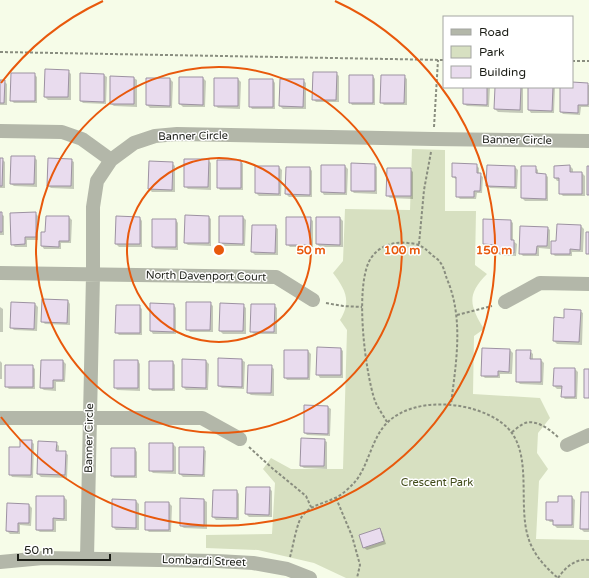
<svg xmlns="http://www.w3.org/2000/svg" width="589" height="578" viewBox="0 0 589 578" font-family="'Varela Round',sans-serif">
	<style>
		.green { fill: #d7e0c1 }
		.shadow { fill: #0003 }
		.building { fill: #e9dcee; stroke: #9d92a2 }
		.lines { fill: none; stroke-linecap: round; stroke-linejoin: round }
		.path { stroke: #898d7f; stroke-width: 2; stroke-dasharray: 3 2; stroke-linecap: butt }
		.street { stroke: #b3b7a9; stroke-width: 14 }
		.ring { fill: none; stroke: #e8590c; stroke-width: 2 }
		.labels { text-anchor: middle; dominant-baseline: central; stroke-width: 3; stroke-linejoin: round; paint-order: stroke }
		.street-label { font-size: 11px; fill: #1b1d16; stroke: #fff }
		.park-label { font-size: 11px; fill: #404b19; stroke: #fff }
		.centre { fill: #e8590c; stroke: #fff; stroke-width: 2 }
		.ring-label { font-size: 12px; text-anchor: middle; font-weight: bold; fill: #e8590c; stroke: #fff; stroke-width: 3; stroke-linejoin: round; paint-order: stroke }
	</style>
	<rect width="100%" height="100%" fill="#f6fce8"/>
	<path class="green" d="M412 149 445 150V211H476L475 265 487 274C466 295 470 306 484 329L474 336 473 394 540 398 550 418 538 433 537 453 548 469 539 481 536 539 589 540V578H346L314 563 258 550 206 548V535L272 534 275 483 263 469 271 458 291 469H343L347 330 340 320C352 301 345 289 333 273L343 261 345 209 410 210Z"/>
	<path class="shadow" d="M68 71 71 74V100H48L45 97Z
		M336 73 339 76V102H316L313 99Z
		M34 74 37 77V103H14L11 100Z
		M104 75 107 77 106 104 83 103 81 101Z
		M373 76 375 79V105H352L350 102Z
		M404 76 407 79V105H384L381 102Z
		M111 77 134 78 137 80V107L114 106 111 104Z
		M203 78 206 81 205 107H183L180 104Z
		M170 79 173 82 172 108H150L147 105Z
		M238 79 241 82 240 109 218 108 215 105Z
		M273 80 275 83V109H252L250 106Z
		M281 80H303L306 83V109H283L280 106Z
		M0 81H4L7 84V105H0Z
		M572 83 589 85V107H581L580 115 563 114 561 112V87H572Z
		M464 87H490L489 107 467 106 464 104Z
		M496 87H522L523 88V113L498 112 495 109Z
		M529 87H555L554 113H531L529 110Z
		M34 157 37 160V187L14 186 11 184Z
		M0 159H2L5 162V188H0Z
		M71 160 74 162V189L51 188 48 186Z
		M208 160 211 163V190L188 189 185 186Z
		M241 161 243 164V190H220L218 187Z
		M172 163 175 166V192H152L149 189Z
		M375 165 377 167V194L354 193 352 191Z
		M476 165 479 168V174L483 177 482 193H477L476 199H460L457 196V180L453 177Z
		M345 166 348 169 347 195H324L322 192Z
		M570 166 573 169V173H582L585 176V196H563L560 193V181H557L555 178V167Z
		M256 167H279L282 170 281 196H259L256 193Z
		M515 167 518 170 517 189 490 188 487 185Z
		M535 167 538 170V174L546 175 548 177V201H525L522 198Z
		M310 168 312 171V197H289L286 194Z
		M410 169 413 172V199L390 198 387 195Z
		M0 213 4 216V235H0Z
		M35 213 38 216V240H27V247H15L12 244Z
		M69 217 72 220 71 243H61V249H44L42 246 46 233Z
		M209 217 211 219V246L188 245 185 243Z
		M220 217H243L246 220 245 246H222L220 243Z
		M140 218 142 221V247H119L116 244Z
		M310 218 313 221V247H290L287 244Z
		M340 218 343 221V247H320L317 244Z
		M176 220 178 223V250L155 249 153 246Z
		M511 221 513 223V241L517 244 516 256 500 255 497 252V247H486L484 244Z
		M275 226 278 229V255H255L252 252Z
		M581 226 584 229 583 252H572V256H555L552 253 557 242Z
		M548 228 550 230V249L539 248V256H523L520 253Z
		M68 301 70 304V325L45 324 42 321Z
		M210 303 213 306V332H190L187 329Z
		M35 304 38 307 37 331 14 330 11 327Z
		M174 305 176 308V334H153L151 331Z
		M243 305 246 308V334H223L220 331Z
		M274 305 277 308V334H254L251 331Z
		M139 306 142 309V335H119L116 332Z
		M0 307 3 309V332H0Z
		M580 311 583 313 582 345 557 344 554 341 565 319Z
		M341 349 343 351V378H320L318 375Z
		M510 350 513 353 512 374H500V378H485L482 375Z
		M308 351 311 354 310 380H287L285 377Z
		M530 351 533 354V360H541L544 363 543 385 520 384 517 381Z
		M242 360 245 362 244 389 222 388 219 386Z
		M0 361 2 363V379H0Z
		M63 361 66 364 65 382H56V391L44 390 41 388Z
		M138 361 140 364V391L117 390 115 387Z
		M206 361 209 364 208 390H186L183 387Z
		M173 362 175 365V391H152L150 388Z
		M32 366 35 369V389H9L6 386Z
		M271 366 274 369V396L251 395 248 393Z
		M575 369 578 372 577 399H565L562 396V389H557L554 386Z
		M328 407 331 409 330 436 307 435 305 433Z
		M324 440 327 442V469L304 468 301 466Z
		M31 441 34 444 33 478 12 477 10 474Z
		M56 443 59 446V452H65L68 455 67 478 41 477 38 474Z
		M150 444H173L176 447V474L153 473 150 470Z
		M203 448 206 451 205 477H183L180 474Z
		M135 449 137 452V478H114L112 475Z
		M247 488H269L272 491V517H249L246 514Z
		M237 491 239 494V520H216L213 517Z
		M589 493V532H584L581 529Z
		M64 497 67 500V521H56V532H40L37 530Z
		M572 497 575 500 574 528H557L554 525V522H550L547 519 559 503Z
		M181 499 204 500 207 502V529L184 528 181 526Z
		M113 501H136L139 504V530H116L113 527Z
		M169 503 172 506 171 532H149L146 529Z
		M29 505 32 508 31 526 20 525V534H10L7 531Z
		M379 529 382 532 386 544 367 550 364 548Z"/>
	<path class="building" d="M45 69 69 70 68 97H44Z
		M313 72H337L336 100H312Z
		M11 73H35V101H10Z
		M80 73 104 74V102L80 101Z
		M349 75H373V103H349Z
		M381 75H405L404 103H380Z
		M110 76 134 77V104H110Z
		M179 77H203V105L179 104Z
		M146 78H170V106L146 105Z
		M214 78H238V106H214Z
		M249 79H273V107H249Z
		M280 79H304L303 107 279 106Z
		M0 80H5L4 103H0Z
		M572 82 588 83V105H578V113L560 112V87H572Z
		M463 87H487V105L463 104Z
		M495 87H521L520 110 494 109Z
		M528 87H553L552 111 528 110Z
		M11 156H35L34 184H10Z
		M0 158H3L2 186H0Z
		M48 158 72 159 71 186H47Z
		M184 159H209L208 187H184Z
		M217 160H241V188H217Z
		M149 161 173 162 172 190 148 189Z
		M351 163 375 164V191H351Z
		M452 163 477 164V173H481L480 191H474V197H456V177H452Z
		M321 165H345V193L321 192Z
		M487 165 515 166V187L486 186Z
		M570 165V172H582V194H559V178H554V166Z
		M255 166H279V194L255 193Z
		M521 166H536V173L546 174V199L521 198Z
		M587 166H589V195H587Z
		M286 167H310V195L285 194Z
		M387 168H411V196H386Z
		M0 212H2V232H0Z
		M36 212V237H25V244L11 245 10 213Z
		M185 215 209 216V243H184Z
		M46 216H69V241H59V247L41 246V232H45Z
		M116 216 140 217V244H115Z
		M219 216H243V244L219 243Z
		M286 217H311L310 245H286Z
		M316 217H340V245L316 244Z
		M152 219H176V247H152Z
		M483 219 511 220V240H514V253H496V245L483 244Z
		M557 224 581 225 580 250 570 249V254H551V241H556Z
		M252 225H276L275 253 251 252Z
		M520 226 548 227 547 246H537L536 254H519Z
		M586 232H589V254H586Z
		M42 299 68 300 67 323 41 322Z
		M11 302 35 303 34 329 10 328Z
		M186 302H211L210 330H186Z
		M150 303 174 304V332L150 331Z
		M220 303 244 304 243 331H219Z
		M251 304H275L274 332H250Z
		M116 305H140V333H115Z
		M564 309 581 310 579 342 553 341 554 317 564 318Z
		M317 347 341 348V375H316Z
		M482 348 510 349 509 372 498 371V376H481Z
		M284 350H308V378H284Z
		M516 350H531L530 359H541V382H516Z
		M218 358 242 359V387L218 386Z
		M182 359 206 360V388L182 387Z
		M41 360H63V380H53V388H40Z
		M114 360H138V388H114Z
		M149 361H173V389H149Z
		M5 365H33V387H5Z
		M248 365H272L271 393H247Z
		M554 368H575V397H561L562 386H553Z
		M584 369H589V398H584Z
		M304 405 328 406V434L304 433Z
		M301 438 325 439 324 466H300Z
		M20 440H32L31 475H9V447H20Z
		M38 441 57 442 56 451H66L65 475 37 474Z
		M149 443H173V471H149Z
		M179 447H204L203 475 179 474Z
		M111 448H135V476H111Z
		M246 487H270L269 515 245 514Z
		M213 490H237V518L212 517Z
		M581 492H589V529H580Z
		M36 496H64V519L53 518V530H36Z
		M558 496H572V525H553V520H546V502H558Z
		M180 498 204 499V526H180Z
		M112 499 136 500V528L112 527Z
		M145 502H169V530H145Z
		M7 503 29 504V523H18V532L6 531Z
		M380 528 384 541 363 548 359 535Z"/>
	<g class="lines">
		<path class="path" d="M0 52 444 60
			M572 61H589
			M434 127 438 60
			M419 244 424 190 431 152
			M326 303 343 306 362 307
			M457 315 492 306
			M387 422C383 415 378 408 375 401 365 372 354 284 371 258 379 246 394 241 408 243 420 244 422 246 431 254 434 257 438 259 440 262 444 267 445 274 447 279 464 319 456 363 451 404
			M512 432C515 430 519 426 523 424 535 418 549 429 558 437
			M249 447 272 468 306 496 311 507
			M336 498 352 536 360 565 357 578
			M290 557C293 546 295 533 299 522 306 505 321 505 335 498 342 495 349 488 354 483 368 468 372 436 388 422 415 396 473 401 502 423 536 448 516 504 529 540 534 555 546 568 558 578
			M558 578C565 568 575 558 589 560"/>
		<path class="street" d="M0 131 62 132 82 139 111 160
			M0 273 276 277 313 300
			M505 302 540 283 589 284
			M0 418H202L240 439
			M567 445 589 435
			M87 558 93 275V207L97 181 111 160 134 143 155 136 177 134 433 139 589 141
			M0 562 43 558 217 561 253 563 287 569 310 578"/>
	</g>
	<g class="ring">
		<circle cx="219" cy="250" r="92"/>
		<circle cx="219" cy="250" r="183"/>
		<path d="M1 83A275 275 0 0 1 103 1M335 1A275 275 0 1 1 1 417"/>
	</g>
	<g class="labels">
		<g class="street-label">
			<text transform="translate(193 136) rotate(-1)">Banner Circle</text>
			<text transform="translate(517 140) rotate(1)">Banner Circle</text>
			<text transform="translate(206 276) rotate(1)">North Davenport Court</text>
			<text transform="translate(89 438) rotate(-89)">Banner Circle</text>
			<text transform="translate(204 561) rotate(2)">Lombardi Street</text>
		</g>
		<g class="park-label">
			<text x="437" y="482">Crescent Park</text>
		</g>
	</g>
	<circle cx="219" cy="250" r="6" class="centre"/>
	<g class="ring-label">
		<text x="311" y="254">50 m</text>
		<text x="402" y="254">100 m</text>
		<text x="494" y="254">150 m</text>
	</g>
	<rect x="443" y="16" width="130" height="72" fill="#ffffff" stroke="#a4a5a2"/>
	<rect x="451" y="29" width="20" height="6" fill="#b3b7a9" stroke="#a4a5a2"/>
	<text x="479" y="36" font-size="12" fill="#1b1d16">Road</text>
	<rect x="451" y="46" width="20" height="12" fill="#d7e0c1" stroke="#a4a5a2"/>
	<text x="479" y="56" font-size="12" fill="#1b1d16">Park</text>
	<rect x="451" y="66" width="20" height="12" fill="#e9dcee" stroke="#a4a5a2"/>
	<text x="479" y="76" font-size="12" fill="#1b1d16">Building</text>
	<path d="M18 554v6h92v-6" fill="none" stroke="#1b1d16" stroke-width="2"/>
	<text x="24" y="554" font-size="12" fill="#1b1d16" stroke="#ffffff" stroke-width="3" paint-order="stroke">50 m</text>
</svg>
